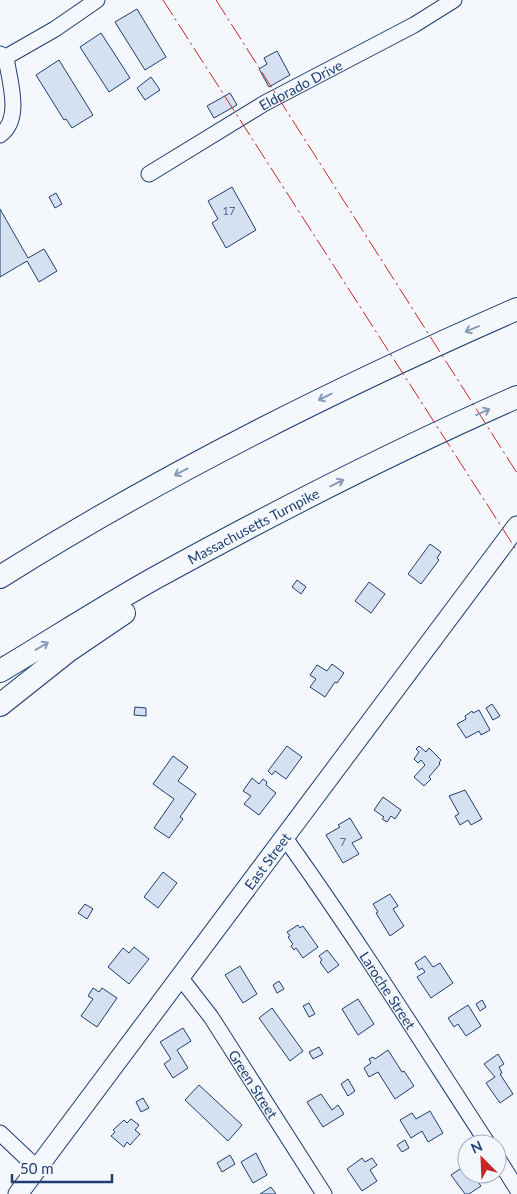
<svg xmlns="http://www.w3.org/2000/svg" width="517" height="1194" viewBox="0 0 517 1194" font-family="Lato,sans-serif">
	<style>
		.building { fill: #d5e0f0; stroke: #1d3f73 }
		.lines { fill: none; stroke-linecap: round; stroke-linejoin: round }
		.minor-casing { stroke: #1d3f73; stroke-width: 17 }
		.major-casing { stroke: #1d3f73; stroke-width: 21 }
		.highway-casing { stroke: #1d3f73; stroke-width: 24 }
		.minor { stroke: #f4f7fb; stroke-width: 15 }
		.major { stroke: #f4f7fb; stroke-width: 19 }
		.highway { stroke: #f4f7fb; stroke-width: 22 }
		.power { stroke: #c62828; stroke-width: 1; stroke-dasharray: 18 4 2.5 4; stroke-linecap: butt }
		.oneway { stroke: #889bb7 }
		.labels { text-anchor: middle; dominant-baseline: central; stroke-width: 4; stroke-linejoin: round; paint-order: stroke }
		.number-label { font-size: 11px; fill: #4b6792 }
		.street-label { font-size: 14px; fill: #1d3f73; stroke: #f4f7fb }
	</style>
	<rect width="100%" height="100%" fill="#f4f7fb"/>
	<path class="building" d="M137 9 166 57 145 70 115 22Z
		M101 33 130 78 109 92 80 47Z
		M277 51 290 75 269 87 259 69 267 64 264 58Z
		M59 60 93 115 72 128 66 119 64 120 36 75Z
		M151 77 160 90 145 100 137 88Z
		M230 93 237 105 214 118 207 106Z
		M232 187 256 230 226 248 212 223 218 219 208 201Z
		M56 193 62 204 55 208 49 197Z
		M0 209 28 258 44 249 57 271 39 282 27 261 0 277Z
		M430 544 441 552 437 558 439 560 421 584 408 574Z
		M297 580 306 587 301 594 292 587Z
		M369 582 385 594 371 613 355 601Z
		M332 664 344 673 337 683 335 682 325 697 310 687 316 679 310 675 317 665 327 671Z
		M492 704 500 716 493 720 486 708Z
		M135 707 146 708V716L134 715Z
		M479 710 490 730 481 735 479 731 466 738 457 724 466 719 465 716 472 711 473 713Z
		M287 746 302 757 286 779 275 771 272 775 268 771Z
		M419 746 426 752 429 748 441 760 439 763 440 764 429 777 431 779 424 786 414 777 425 765 421 760 418 763 414 759 419 752 416 749Z
		M173 756 188 767 178 781 196 794 180 817 183 819 169 838 154 828 174 799 153 784Z
		M252 778 259 784 263 779 267 782 266 785 276 793 259 815 244 804 251 796 243 791Z
		M465 790 482 819 471 825 468 820 460 825 455 816 459 814 449 796Z
		M383 797 401 810 395 819 391 816 387 822 382 819 384 817 374 810Z
		M350 818 362 838 352 843 359 854 343 863 326 835 340 827 338 825Z
		M163 872 177 883 158 908 144 897Z
		M390 894 398 906 393 909 404 926 390 936 376 913 378 912 373 904Z
		M85 904 93 909 87 919 78 913Z
		M298 925 300 928 303 926 318 947 303 958 296 948 294 950 291 946 293 944 288 937 290 936 287 932Z
		M134 947 149 959 129 984 108 967 123 948 129 953Z
		M327 950 339 965 328 973 320 962 322 960 319 956Z
		M425 956 433 967 440 963 453 983 431 998 417 977 425 972 422 968 419 970 415 963Z
		M240 966 257 994 243 1003 225 975Z
		M279 981 284 989 277 993 273 985Z
		M93 988 99 992 102 988 117 998 97 1027 81 1016 93 999 88 996Z
		M358 999 374 1024 358 1035 342 1009Z
		M482 1000 486 1007 480 1011 476 1004Z
		M309 1003 315 1014 309 1017 303 1006Z
		M468 1005 481 1026 466 1036 458 1024 454 1027 448 1018Z
		M272 1008 303 1051 290 1061 259 1018Z
		M183 1028 191 1041 177 1050 188 1068 173 1078 164 1064 171 1059 160 1042Z
		M319 1047 323 1054 313 1059 309 1052Z
		M388 1050 402 1072 404 1071 414 1086 395 1099 378 1072 369 1077 364 1068 371 1063 369 1059 373 1057 375 1059Z
		M498 1054 504 1064 499 1067 502 1073 500 1074 513 1094 500 1103 486 1083 495 1077 484 1064Z
		M348 1079 355 1091 348 1096 341 1084Z
		M199 1085 242 1125 228 1141 185 1100Z
		M321 1094 332 1110 338 1105 344 1114 323 1127 307 1102Z
		M143 1098 149 1108 141 1112 136 1102Z
		M430 1111 443 1133 428 1142 422 1131 411 1138 400 1120 412 1113 416 1119Z
		M131 1119 139 1125 135 1130 140 1134 130 1145 127 1142 124 1147 111 1136 115 1132 113 1130 124 1120 127 1123Z
		M405 1140 409 1148 402 1152 397 1145Z
		M256 1153 267 1175 253 1183 241 1162Z
		M230 1155 235 1164 222 1172 217 1163Z
		M362 1158 365 1162 372 1158 377 1165 370 1170 377 1181 362 1191 347 1169Z
		M466 1165 467 1174H475L473 1175 481 1186 469 1194H465L451 1175Z
		M271 1187 276 1194H260Z"/>
	<g class="lines">
		<g class="minor-casing">
			<g id="minor">
				<path d="M0 54 6 57 55 29 97 0"/>
				<path d="M0 61 6 57C9 80 23 119 0 135"/>
				<path id="s1" d="M149 174 265 103 414 25 454 0"/>
				<path id="s2" d="M285 838C356 937 421 1041 488 1144"/>
				<path id="s3" d="M180 977 211 1017 324 1194"/>
				<path d="M0 1133 37 1168"/>
				<path d="M497 1157 517 1189"/>
			</g>
		</g>
		<g class="major-casing">
			<g id="major">
				<path id="s4" d="M18 1194 517 526"/>
			</g>
		</g>
		<g class="highway-casing">
			<g id="highway">
				<path d="M0 577C165 473 339 387 517 309"/>
				<path id="s5" d="M0 671C52 640 103 607 155 578 273 513 394 451 517 397"/>
				<path d="M0 705 68 651 124 613"/>
			</g>
		</g>
		<use href="#minor" class="minor"/>
		<use href="#major" class="major"/>
		<use href="#highway" class="highway"/>
		<path class="power" d="M163 0 517 551
			M216 0 517 473"/>
	</g>
	<defs><path id="oneway-shaft" d="M-6 0H5M1.5-3L5.5 0L1.5 3" fill="none" stroke-width="1.6" stroke-linecap="round" stroke-linejoin="round" transform="scale(1.25)"/></defs>
	<g class="oneway">
		<use href="#oneway-shaft" transform="translate(472 329) rotate(157)"/>
		<use href="#oneway-shaft" transform="translate(325 397) rotate(154)"/>
		<use href="#oneway-shaft" transform="translate(483 412) rotate(-24)"/>
		<use href="#oneway-shaft" transform="translate(181 472) rotate(152)"/>
		<use href="#oneway-shaft" transform="translate(337 483) rotate(-26)"/>
		<use href="#oneway-shaft" transform="translate(42 646) rotate(-31)"/>
	</g>
	<g class="labels">
		<g class="number-label">
			<text x="229" y="210">17</text>
			<text x="343" y="841">7</text>
		</g>
		<g class="street-label">
			<text stroke="none"><textPath href="#s1" startOffset="176">Eldorado Drive</textPath></text>
			<text stroke="none"><textPath href="#s5" startOffset="292">Massachusetts Turnpike</textPath></text>
			<text stroke="none"><textPath href="#s4" startOffset="416">East Street</textPath></text>
			<text stroke="none"><textPath href="#s2" startOffset="184">Laroche Street</textPath></text>
			<text stroke="none"><textPath href="#s3" startOffset="130">Green Street</textPath></text>
		</g>
	</g>
	<g transform="translate(482 1159) rotate(336)"><circle r="24" fill="#f4f7fb" stroke="#9eadc5"/>
	<path d="M0-4L9 19L0 12L-9 19Z" fill="#c62828"/>
	<text y="-8" font-size="14" font-weight="bold" text-anchor="middle" fill="#1d3f73">N</text>
	</g>
	<path d="M12 1174v8h100v-8" fill="none" stroke="#1d3f73" stroke-width="2.5"/>
	<text x="20" y="1174" font-size="15" fill="#1d3f73" stroke="#f4f7fb" stroke-width="4" paint-order="stroke">50 m</text>
</svg>
